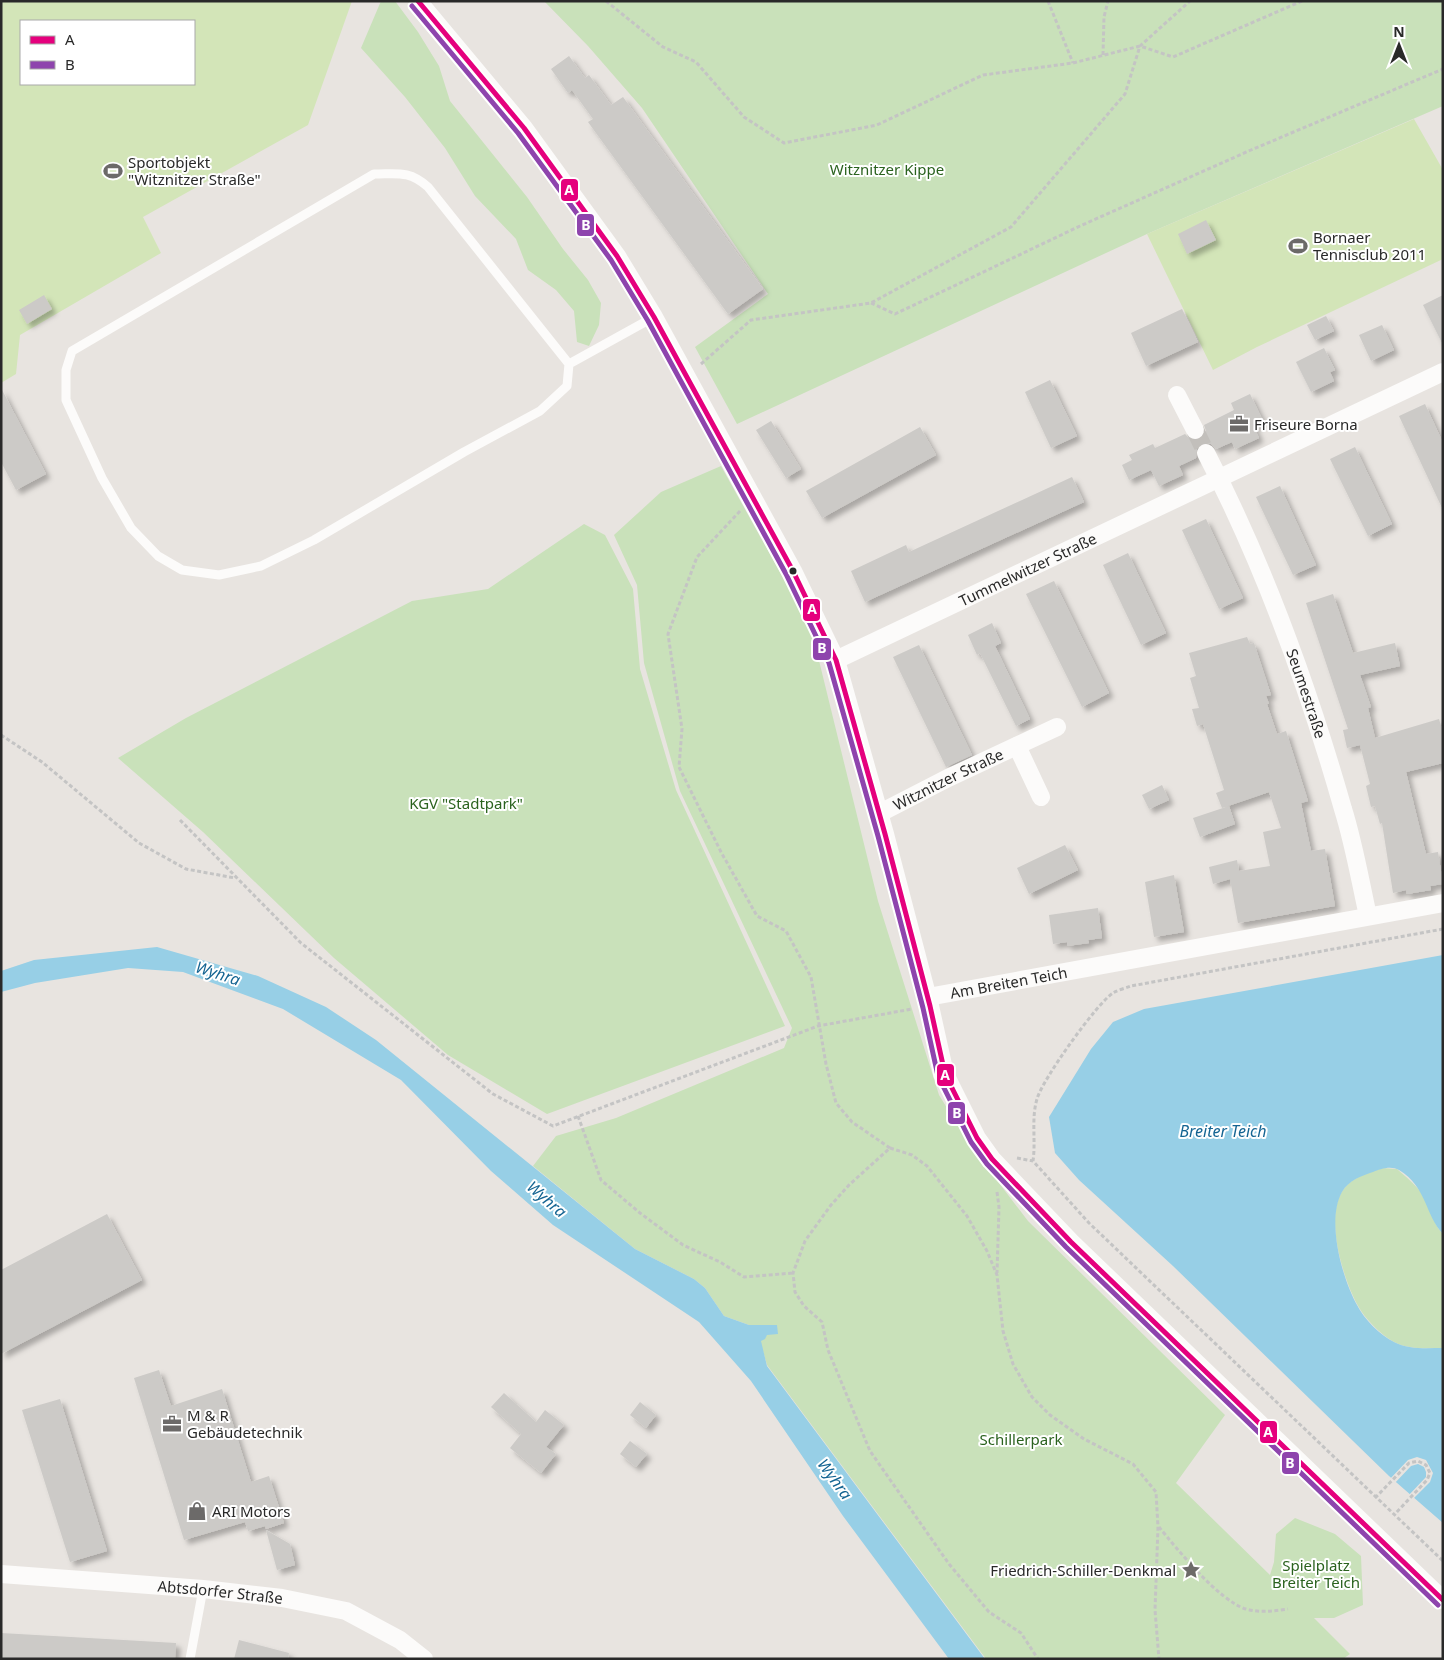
<svg xmlns="http://www.w3.org/2000/svg" width="1444" height="1660" viewBox="0 0 1444 1660" font-family="'Noto Sans',sans-serif">
	<style>
		.green { fill: #c9e1ba }
		.pitch { fill: #d3e5b8; fill-rule: evenodd }
		.water { fill: #97cfe6 }
		.pier { fill: #e8e4e0 }
		.building { fill: #cccac7; filter: url(#shadow) }
		.lines { fill: none; stroke-linecap: round; stroke-linejoin: round }
		.minor-tunnel { stroke: #c2bfbb; stroke-width: 18; stroke-dasharray: 18 9; stroke-linecap: butt }
		.path { stroke: #c4c4c4; stroke-width: 3; stroke-dasharray: 4 2.5; stroke-linecap: butt }
		.service { stroke: #fcfbfa; stroke-width: 9 }
		.minor { stroke: #fcfbfa; stroke-width: 18 }
		.bus-1-casing { stroke: #fff; stroke-width: 9 }
		.bus-2-casing { stroke: #fff; stroke-width: 9 }
		.bus-1 { stroke: #e5007d; stroke-width: 5 }
		.bus-2 { stroke: #8e44ad; stroke-width: 5 }
		.bus-dot { fill: #292929; stroke: #fff; stroke-width: 2 }
		.labels { text-anchor: middle; dominant-baseline: central; stroke-width: 4; stroke-linejoin: round; paint-order: stroke }
		.poi-label { font-size: 15px; fill: #292929; stroke: #fff; text-anchor: start }
		.park-label { font-size: 15px; fill: #2a621e; stroke: #fff }
		.street-label { font-size: 15px; fill: #292929; stroke: #fff }
		.water-label { font-size: 16px; font-style: italic; fill: #146492; stroke: #fff }
		.line-badge { stroke: #fff; stroke-width: 2 }
		.badge-label { font-size: 14px; text-anchor: middle; font-weight: bold; fill: #fff }
	</style>
	<defs>
		<filter id="shadow"><feDropShadow dx="4.5" dy="4.5" stdDeviation="2.5" flood-color="#0004"/></filter>
	</defs>
	<rect width="100%" height="100%" fill="#e8e4e0"/>
	<path class="green" d="M381 1H395L418 32 439 66 450 101 527 197 563 249 588 280 601 303 599 325 589 346 577 342 574 311 556 290 528 270 516 239 475 196 445 148 405 97 361 48Z
		M544 1H1443V106L1147 234 737 424 695 347 768 294 642 108 588 46Z
		M721 466 811 628 878 901 939 1095 970 1145 1028 1221 1225 1415 1176 1483 1270 1575 1274 1562 1276 1534 1295 1518 1335 1534 1361 1556 1363 1605 1334 1618H1314L1350 1654 1343 1659H986L767 1365 760 1341 777 1325H749L724 1316 705 1288 694 1279 635 1249 533 1166 556 1136 616 1118 784 1048 792 1028 680 791 644 663 637 585 614 535 661 492Z
		M584 524 605 535 633 589 640 669 676 790 785 1026 547 1114 448 1055 334 958 203 832 118 758 186 718 412 601 488 589Z
		M1382 1168 1397 1169C1406 1177 1416 1185 1423 1195 1431 1207 1432 1223 1443 1234V1348C1427 1348 1409 1350 1394 1342 1380 1334 1364 1318 1357 1304 1343 1278 1324 1217 1343 1190 1352 1177 1368 1173 1382 1168Z"/>
	<path class="pitch" d="M1 1H352L308 125 143 217 161 253 20 335 16 374 1 383ZM21 21H194V84H21Z
		M1414 119 1443 170V259L1257 347 1213 370 1147 234Z"/>
	<path class="water" d="M157 947 258 976 326 1007 376 1040 635 1249 694 1279 705 1288 724 1316 749 1325H777L778 1334 767 1335 765 1339 761 1341 767 1366 985 1659H949L843 1516 751 1381 699 1322 553 1225 491 1171 401 1080 283 1009 183 972 128 968 35 983 1 992V971L34 960Z
		M1443 955V1234C1425 1215 1427 1187 1399 1170 1391 1165 1380 1169 1373 1172 1361 1176 1349 1180 1342 1192 1326 1220 1342 1278 1357 1305 1364 1319 1380 1335 1394 1342 1409 1350 1427 1348 1443 1348V1523L1389 1476 1173 1266 1079 1180 1055 1153 1049 1117 1091 1049 1113 1022 1144 1009Z"/>
	<path class="pier" d="M1417 1457 1426 1460 1433 1473 1430 1482 1412 1500 1408 1496 1426 1477V1472L1424 1467 1418 1464 1411 1466 1394 1484 1389 1480 1408 1460Z"/>
	<path class="building" d="M569 56 585 78 589 75 611 105 623 97 763 289 728 314 588 122 593 119 572 90 568 93 551 69Z
		M1206 220 1216 240 1187 254 1178 234Z
		M44 295 52 309 27 324 19 310Z
		M1443 295V345L1423 305Z
		M1182 309 1198 342 1146 366 1131 333Z
		M1326 316 1334 331 1315 340 1307 325Z
		M1382 325 1394 350 1371 361 1359 335Z
		M1324 348 1335 370 1330 372 1334 381 1311 392 1296 362Z
		M1050 380 1077 436 1051 448 1025 392Z
		M1 388 46 474 16 490 1 462Z
		M1250 394 1263 421 1253 425 1259 438 1235 449 1232 442 1216 449 1211 444 1202 443 1197 448 1196 458 1179 466 1183 475 1159 486 1151 470 1129 480 1122 465 1132 460 1129 455 1153 444 1155 448 1185 434 1190 439 1199 440 1206 431 1204 425 1234 410 1231 403Z
		M1425 404 1443 443V510L1399 416Z
		M771 421 801 469 786 478 756 430Z
		M920 427 936 455 822 518 806 491Z
		M1355 447 1392 524 1368 536 1330 459Z
		M1072 477 1084 502 865 602 851 571 906 545 909 552Z
		M1280 486 1316 565 1293 575 1256 497Z
		M1206 519 1243 598 1219 609 1182 530Z
		M1128 553 1166 633 1141 645 1103 565Z
		M1054 581 1109 693 1082 707 1026 594Z
		M1333 594 1353 653 1395 643 1400 666 1360 675 1371 707 1368 708 1375 738 1439 719 1443 733V763L1406 772 1426 854 1438 852 1443 884 1430 886 1431 890 1407 894 1406 890 1393 893 1382 823 1380 824 1375 806 1371 807 1366 786 1370 784 1360 745 1347 748 1343 730 1348 729 1306 603Z
		M992 623 1001 643 995 646 1030 719 1016 726 980 653 977 655 968 635Z
		M1247 637 1250 644 1254 643 1271 695 1266 696 1269 704H1267L1277 734 1286 731 1308 801 1301 803 1311 851 1325 849 1335 906 1238 923 1230 879 1213 884 1209 867 1237 860 1239 871 1270 866 1263 832 1281 828 1269 792 1222 808 1216 793 1224 790 1203 724 1197 726 1192 709 1199 708 1190 678 1196 676 1189 653Z
		M919 645 972 755 946 767 893 657Z
		M1162 785 1169 800 1149 809 1142 795Z
		M1229 806 1235 824 1200 837 1193 818Z
		M1065 845 1078 870 1029 894 1017 868Z
		M1174 875 1184 932 1154 937 1145 882Z
		M1098 908 1102 938 1088 940 1089 943 1067 946V942L1053 944 1049 915Z
		M107 1214 142 1280 1 1354V1270Z
		M159 1370 171 1406 222 1389 251 1482 269 1476 284 1523 266 1529 265 1526 248 1531 245 1522 184 1540 134 1378Z
		M504 1393 536 1422 545 1410 564 1425 546 1447 556 1454 541 1473 510 1448 521 1434 491 1407Z
		M60 1399 107 1551 70 1562 22 1410Z
		M640 1402 656 1415 646 1428 630 1415Z
		M630 1441 647 1454 636 1467 620 1454Z
		M266 1530 290 1544 295 1565 277 1570Z
		M1 1633 176 1643 175 1659H1Z
		M239 1640 289 1653 288 1659H234Z"/>
	<g class="lines">
		<path class="minor-tunnel" d="M1195 430 1206 453"/>
		<path class="path" d="M606 1 663 47 696 62 744 117 784 143 877 125 983 75 1073 63 1140 46 1173 57 1302 1
			M1048 1 1073 63
			M1103 55 1104 17 1108 1
			M871 303 895 314 1080 226 1251 150 1443 69
			M701 364 751 320 871 303 1011 227 1125 94 1140 46 1190 1
			M740 511 697 557 668 634 682 729 679 767 721 852 757 916 786 931 811 977 826 1064 836 1103 852 1122 890 1148 849 1185 831 1205 805 1241 793 1273 795 1292 804 1306 822 1322 828 1350 870 1451 949 1564 989 1612 1021 1633 1038 1659
			M1 735 42 762 139 843 186 869 235 878
			M180 820 301 943 493 1094 553 1126 818 1026 912 1009
			M1443 929 1131 986C1126 988 1118 990 1113 993 1097 1003 1042 1080 1037 1099 1031 1119 1036 1140 1033 1161L1089 1223 1443 1561
			M578 1116 601 1180 640 1213 683 1245 720 1262 744 1277 793 1273
			M890 1148 912 1155 927 1166 967 1216 987 1251 997 1275 1003 1331 1013 1364 1032 1397 1050 1415 1084 1439 1133 1464 1156 1492 1158 1527 1155 1610 1159 1659
			M1017 1158 1033 1161
			M997 1192 999 1207 997 1273
			M1375 1498 1409 1463 1418 1461 1426 1465 1430 1473 1427 1480 1394 1515
			M1159 1527C1177 1549 1219 1601 1246 1609 1260 1613 1273 1611 1288 1609"/>
		<path class="service" d="M569 364 567 386 540 411 464 452 314 540 261 566 219 575 182 570 158 556 131 528 102 478 66 400V370L72 351 374 174C397 174 409 170 428 187L569 364 654 317
			M190 1659 203 1589"/>
		<g class="minor">
			<path d="M418 1 524 128 617 256 654 317 793 571 836 660 885 834 930 1006 945 1074 977 1138 992 1159 1071 1242 1443 1600"/>
			<path d="M1177 395 1195 430"/>
			<path id="s1" d="M1206 453C1265 567 1308 686 1343 809 1354 844 1360 880 1368 916"/>
			<path id="s2" d="M836 660 1443 372"/>
			<path d="M1017 746 1041 797"/>
			<path id="s3" d="M880 813 948 778 1057 727"/>
			<path id="s4" d="M928 997 1443 903"/>
			<path id="s5" d="M1 1574 203 1589 282 1598 346 1611 400 1640 424 1659"/>
		</g>
		<g class="bus-1-casing">
			<path id="bus-1" d="M418 1 524 128 617 256 654 317 793 571 836 660 885 834 930 1006 945 1074 977 1138 992 1159 1071 1242 1443 1600"/>
		</g>
		<g class="bus-2-casing">
			<path id="bus-2" d="M412 6 518 133 611 260 648 321 786 574 829 663 878 836 923 1008 938 1076 971 1142 987 1164 1066 1247 1438 1605"/>
		</g>
		<use href="#bus-1" class="bus-1"/>
		<use href="#bus-2" class="bus-2"/>
	</g>
	<defs>
		<g id="stadium-bare" transform="scale(1.5)"><path d="M0-5a6.5 5 0 1 0 0 10a6.5 5 0 1 0 0-10ZM-3.5-1.8h7v3.6h-7Z" fill="#6c6a69" stroke="#fff" stroke-width="2.5" paint-order="stroke"/></g>
		<g id="office-bare" transform="scale(1.5)"><path d="M-6-3h4V-5.5h4V-3h4V5H-6ZM-1-4.5V-3h2v-1.5ZM-6 0V1H6V0Z" fill="#6c6a69" stroke="#fff" stroke-width="2.5" paint-order="stroke"/></g>
		<g id="shop-bare" transform="scale(1.5)"><path d="M-5-2.5h2.3a2.7 3.5 0 0 1 5.4 0H5L5.5 6h-11ZM-1.5-2.5h3a1.5 2.3 0 0 0-3 0Z" fill="#6c6a69" stroke="#fff" stroke-width="2.5" paint-order="stroke"/></g>
		<g id="sight-bare" transform="scale(1.5)"><path d="M0-6L1.8-2.2L6-1.7L2.9 1.2L3.7 5.4L0 3.3L-3.7 5.4L-2.9 1.2L-6-1.7L-1.8-2.2Z" fill="#6c6a69" stroke="#fff" stroke-width="2.5" paint-order="stroke"/></g>
	</defs>
	<g fill-rule="evenodd">
		<use href="#stadium-bare" x="113" y="171"/>
		<use href="#stadium-bare" x="1298" y="246"/>
		<use href="#office-bare" x="1239" y="424"/>
		<use href="#office-bare" x="172" y="1424"/>
		<use href="#shop-bare" x="197" y="1511"/>
		<use href="#sight-bare" x="1191" y="1570"/>
	</g>
	<circle class="bus-dot" cx="793" cy="571" r="4.5"/>
	<g class="labels">
		<g class="poi-label">
			<text x="128" y="162">Sportobjekt<tspan x="128" dy="17">"Witznitzer Straße"</tspan></text>
			<text x="1313" y="237">Bornaer<tspan x="1313" dy="17">Tennisclub 2011</tspan></text>
			<text x="1254" y="424">Friseure Borna</text>
			<text x="187" y="1415">M &amp; R<tspan x="187" dy="17">Gebäudetechnik</tspan></text>
			<text x="212" y="1511">ARI Motors</text>
			<text x="1176" y="1570" text-anchor="end">Friedrich-Schiller-Denkmal</text>
		</g>
		<g class="park-label">
			<text x="887" y="169">Witznitzer Kippe</text>
			<text x="466" y="803">KGV "Stadtpark"</text>
			<text x="1021" y="1439">Schillerpark</text>
			<text x="1316" y="1565">Spielplatz<tspan x="1316" dy="17">Breiter Teich</tspan></text>
		</g>
		<g class="street-label">
			<text stroke="none"><textPath href="#s2" startOffset="212">Tummelwitzer Straße</textPath></text>
			<text stroke="none"><textPath href="#s1" startOffset="261">Seumestraße</textPath></text>
			<text stroke="none"><textPath href="#s3" startOffset="76">Witznitzer Straße</textPath></text>
			<text stroke="none"><textPath href="#s4" startOffset="82">Am Breiten Teich</textPath></text>
			<text stroke="none"><textPath href="#s5" startOffset="220">Abtsdorfer Straße</textPath></text>
		</g>
		<g class="water-label">
			<text transform="translate(218 973) rotate(18)">Wyhra</text>
			<text x="1223" y="1131">Breiter Teich</text>
			<text transform="translate(547 1199) rotate(41)">Wyhra</text>
			<text transform="translate(835 1479) rotate(54)">Wyhra</text>
		</g>
	</g>
	<g class="line-badge">
		<rect x="560" y="178" width="19" height="24" rx="5" fill="#e5007d"/>
		<rect x="576" y="213" width="19" height="24" rx="5" fill="#8e44ad"/>
		<rect x="802" y="598" width="19" height="24" rx="5" fill="#e5007d"/>
		<rect x="812" y="637" width="20" height="24" rx="5" fill="#8e44ad"/>
		<rect x="936" y="1063" width="19" height="24" rx="5" fill="#e5007d"/>
		<rect x="947" y="1101" width="19" height="24" rx="5" fill="#8e44ad"/>
		<rect x="1259" y="1420" width="19" height="24" rx="5" fill="#e5007d"/>
		<rect x="1281" y="1451" width="19" height="24" rx="5" fill="#8e44ad"/>
	</g>
	<g class="badge-label">
		<text x="569" y="195">A</text>
		<text x="586" y="230">B</text>
		<text x="812" y="614">A</text>
		<text x="822" y="653">B</text>
		<text x="945" y="1080">A</text>
		<text x="957" y="1118">B</text>
		<text x="1268" y="1437">A</text>
		<text x="1290" y="1468">B</text>
	</g>
	<rect width="1444" height="1660" fill="none" stroke="#292929" stroke-width="5"/>
	<rect x="20" y="20" width="175" height="65" fill="#ffffff" stroke="#a9a9a9"/>
	<rect x="30" y="36" width="25" height="8" fill="#e5007d" stroke="#a9a9a9"/>
	<text x="65" y="45" font-size="15" fill="#292929">A</text>
	<rect x="30" y="61" width="25" height="8" fill="#8e44ad" stroke="#a9a9a9"/>
	<text x="65" y="70" font-size="15" fill="#292929">B</text>
	<g transform="translate(1399 45)" stroke="#ffffff" stroke-width="4" paint-order="stroke">
	<path d="M0-4L9 19L0 12L-9 19Z" fill="#292929"/>
	<text y="-8" font-size="14" font-weight="bold" text-anchor="middle" fill="#292929">N</text>
	</g>
</svg>
